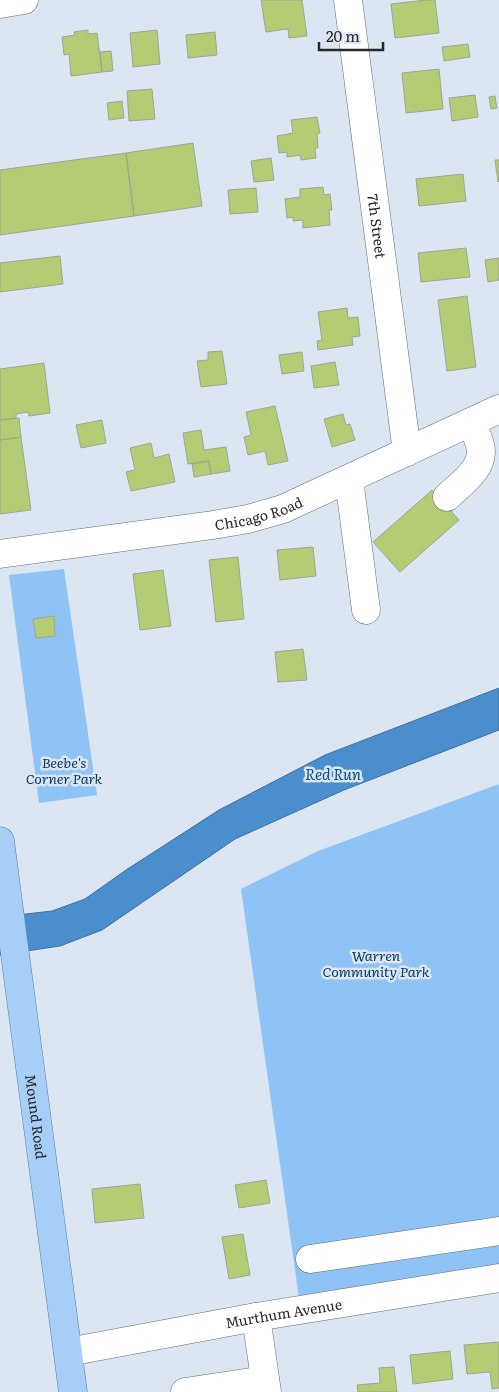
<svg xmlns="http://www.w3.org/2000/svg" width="499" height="1392" viewBox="0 0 499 1392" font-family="Literata,serif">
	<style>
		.green { fill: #8fc3f6 }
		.water { fill: #4b8ece; stroke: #40709e }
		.building { fill: #b4cc73; stroke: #a0a597 }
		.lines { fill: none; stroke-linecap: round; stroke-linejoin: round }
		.minor-casing { stroke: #636d78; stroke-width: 29 }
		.major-casing { stroke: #527fac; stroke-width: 29 }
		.minor { stroke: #fff; stroke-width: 28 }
		.major { stroke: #a6cef6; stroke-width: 28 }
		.labels { text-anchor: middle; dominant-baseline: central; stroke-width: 5; stroke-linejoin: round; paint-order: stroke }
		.street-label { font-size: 14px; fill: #25292e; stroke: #dbe6f2 }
		.park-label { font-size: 14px; font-style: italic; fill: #093c66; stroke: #dbe6f2 }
		.water-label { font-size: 15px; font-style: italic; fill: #004f8b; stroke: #dbe6f2 }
	</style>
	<rect width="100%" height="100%" fill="#dbe6f2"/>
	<path class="green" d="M64 569 97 795 39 803 9 575Z
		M499 784V1268L299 1298 241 889 318 851Z"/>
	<path class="water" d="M499 688V730L344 790 235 839 102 930 60 946 0 955V917L52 911 85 899 126 870 219 810 325 755Z"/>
	<path class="building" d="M261 0H302L307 36 289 38 288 29 266 32Z
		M426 0H435L439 33 395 38 391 4Z
		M88 30V34L97 33 102 72 71 76 69 54 64 55 62 37 75 35 74 32Z
		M157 30 160 64 133 67 130 33Z
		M215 32 217 55 188 58 186 35Z
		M468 44 470 57 444 61 442 47Z
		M111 51 113 71 102 72 100 52Z
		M439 69 443 109 406 113 402 73Z
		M152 89 155 119 129 121 127 91Z
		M475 95 478 117 452 121 449 98Z
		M495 96 497 108 491 109 489 97Z
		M122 101 124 118 109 120 107 103Z
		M317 117 320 133 317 134 318 148H315L316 158 301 160 300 155 287 157V152L279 153 277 136 293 133 291 120Z
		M193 143 202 206 134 216 126 153Z
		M126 153 134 216 0 235V170Z
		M271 158 274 180 254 182 251 161Z
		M495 160H499V181L498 182Z
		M463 174 466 201 419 206 416 179Z
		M323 187 324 195 330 194 332 210H329L330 225 303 228V220L293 221V217L287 218 285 199 300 197V189Z
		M256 188 258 212 230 214 228 190Z
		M466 248 470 277 421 282 418 253Z
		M60 256 63 284 0 292V263Z
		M499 258V280L488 282 485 260Z
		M467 296 476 367 447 371 438 300Z
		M347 308 348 318 358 317 360 336 352 337 353 345 318 350 317 341 322 340 318 312Z
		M222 351 227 384 201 387 197 361 208 360V352Z
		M302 352 304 371 282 374 279 355Z
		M335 362 339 385 314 388 311 366Z
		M44 363 50 413 29 416 28 412 16 414V418L0 420V369Z
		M275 406 288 461 268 465 265 451 248 455 244 437 251 435 246 412Z
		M343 414 346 425 350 424 355 440 332 447 324 419Z
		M19 418 21 437 0 440V420Z
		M102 420 106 443 81 448 76 425Z
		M201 430 204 450 226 447 230 471 211 474 209 461 188 464 183 433Z
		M21 437 31 510 0 514V440Z
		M151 443 154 458 169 454 175 482 131 491 126 472 135 470 130 448Z
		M209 461 211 474 194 477 192 464Z
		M432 490 459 520 400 572 373 542Z
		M313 547 316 576 280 580 277 550Z
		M238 557 244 619 216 622 209 560Z
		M163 570 171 626 140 630 133 574Z
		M54 616 55 636 36 638 33 619Z
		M303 649 307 680 278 682 275 652Z
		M266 1180 270 1203 239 1208 235 1185Z
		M140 1184 144 1218 95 1223 92 1189Z
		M243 1234 250 1275 229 1279 222 1237Z
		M499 1342V1388L492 1389 490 1372 467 1374 464 1345Z
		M450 1351 453 1379 413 1384 410 1355Z
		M394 1367 397 1392H358L357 1385 380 1383 379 1368Z"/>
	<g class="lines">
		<g class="minor-casing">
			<g id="minor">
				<path id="s1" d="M348 0 407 452"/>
				<path d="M0 4 24 0"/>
				<path d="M349 479 366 610"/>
				<path d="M447 497C462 483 486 467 480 445 478 437 474 429 471 422"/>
				<path id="s2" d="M0 554 213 525 248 519 283 509 499 409"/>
				<path d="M310 1259 499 1231"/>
				<path d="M256 1317 267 1392"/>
				<path id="s3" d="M68 1352 256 1317 499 1278"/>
				<path d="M185 1392 265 1380"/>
			</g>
		</g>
		<g class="major-casing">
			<g id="major">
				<path id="s4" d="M0 841 73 1392"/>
			</g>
		</g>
		<use href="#minor" class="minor"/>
		<use href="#major" class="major"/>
	</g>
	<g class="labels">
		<g class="street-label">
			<text stroke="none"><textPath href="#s1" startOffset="228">7th Street</textPath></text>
			<text stroke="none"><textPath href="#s2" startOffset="262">Chicago Road</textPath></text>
			<text stroke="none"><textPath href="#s4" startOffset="278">Mound Road</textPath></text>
			<text stroke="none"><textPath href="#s3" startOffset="219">Murthum Avenue</textPath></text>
		</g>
		<g class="park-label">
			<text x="64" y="762">Beebe's<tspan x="64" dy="16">Corner Park</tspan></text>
			<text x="376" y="955">Warren<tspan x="376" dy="16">Community Park</tspan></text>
		</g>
		<g class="water-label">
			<text x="333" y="773">Red Run</text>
		</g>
	</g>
	<path d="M319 42v8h64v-8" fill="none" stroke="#25292e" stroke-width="2.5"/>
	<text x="326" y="42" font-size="15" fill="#25292e" stroke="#dbe6f2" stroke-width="4" paint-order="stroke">20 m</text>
</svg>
